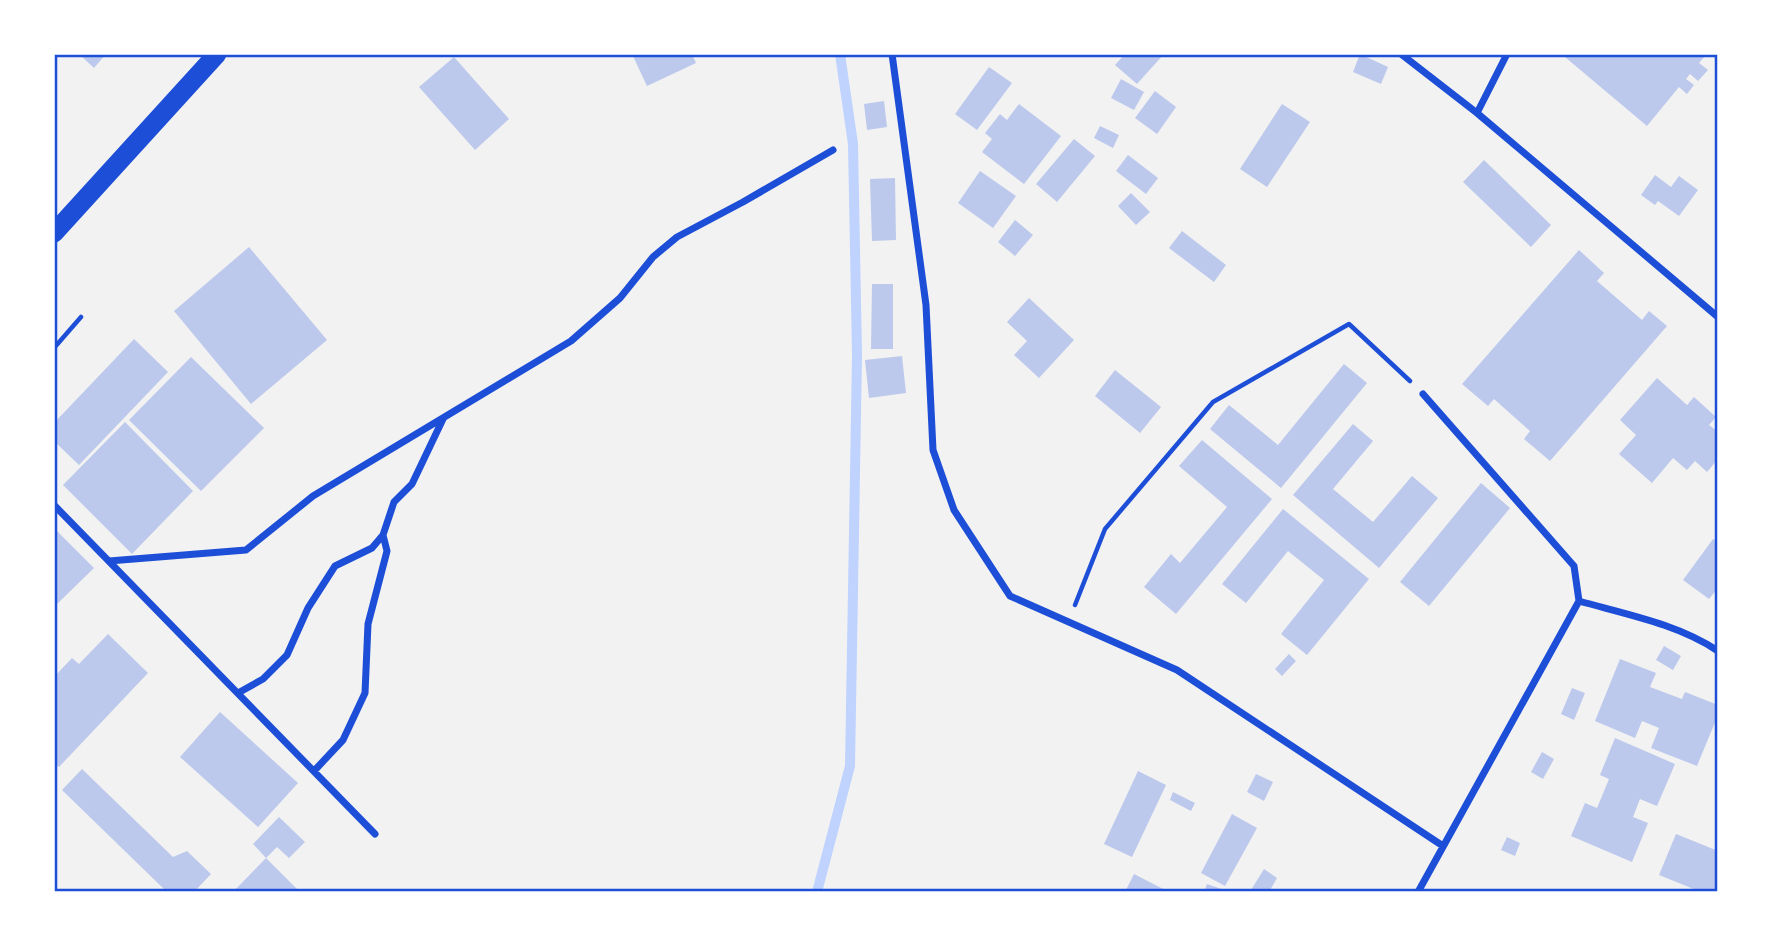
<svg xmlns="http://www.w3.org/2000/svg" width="1772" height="946" viewBox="0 0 1772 946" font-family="Signika,sans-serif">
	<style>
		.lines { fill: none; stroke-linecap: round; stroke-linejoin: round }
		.stream { stroke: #bfd3fe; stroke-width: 10 }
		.building { fill: #bdc9ec }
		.path { stroke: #1d4ed8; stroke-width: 4.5 }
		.minor { stroke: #1d4ed8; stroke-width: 7 }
		.trunk { stroke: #1d4ed8; stroke-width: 19 }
		.neatline { fill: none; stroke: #1d4ed8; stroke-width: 2.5 }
	</style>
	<rect width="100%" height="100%" fill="#f2f2f2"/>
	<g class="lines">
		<path class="stream" d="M817 892 850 766 857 355 853 144 840 54"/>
	</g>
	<path class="building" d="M79 54H106L94 68Z
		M632 54H692L696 63 647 86Z
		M1125 54H1164L1137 84 1115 65Z
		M1360 54 1388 67 1381 84 1353 72Z
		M1566 54H1707L1699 63 1708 70 1698 81 1690 74 1686 79 1694 85 1687 94 1679 87 1647 126 1565 57Z
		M454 57 509 119 475 150 419 87Z
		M989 67 1012 83 977 130 955 114Z
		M1121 79 1144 92 1134 110 1111 98Z
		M1155 91 1176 107 1157 134 1135 118Z
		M884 101 887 127 867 130 864 104Z
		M1019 104 1061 136 1024 184 982 152 992 139 985 133 1000 114 1007 120Z
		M1282 104 1310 122 1267 187 1240 169Z
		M1100 126 1119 135 1113 148 1094 138Z
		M1074 139 1095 156 1057 202 1036 184Z
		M1128 155 1158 178 1146 194 1116 171Z
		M1484 160 1551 225 1531 247 1463 182Z
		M980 171 1016 196 993 228 958 203Z
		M1655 175 1671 187 1679 176 1698 190 1679 216 1658 201 1655 205 1641 195Z
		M895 178 896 240 872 241 870 179Z
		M1131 193 1150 212 1136 225 1118 206Z
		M1015 220 1033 235 1015 256 998 242Z
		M1182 231 1226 265 1214 282 1169 248Z
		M249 247 327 340 251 404 174 311Z
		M1579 250 1604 273 1597 281 1642 320 1649 311 1667 326 1550 461 1524 439 1530 431 1494 399 1488 406 1462 384Z
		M872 284H893V349H871Z
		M1029 298 1074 340 1039 378 1014 355 1027 341 1007 322Z
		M134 339 168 372 79 465 54 441V423Z
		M902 356 906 393 869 398 865 360Z
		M191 357 264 428 201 491 129 420Z
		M1344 364 1367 383 1281 488 1210 429 1229 405 1278 445Z
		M1115 370 1161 407 1140 433 1095 396Z
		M1657 378 1687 405 1694 397 1716 417 1709 425 1718 432V459L1707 472 1695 461 1687 470 1673 458 1652 483 1619 454 1636 435 1620 420Z
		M125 422 193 491 132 554 63 485Z
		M1353 424 1373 441 1333 489 1373 522 1412 476 1438 498 1379 568 1293 495Z
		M1202 440 1272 499 1176 614 1144 587 1171 554 1180 563 1227 507 1179 466Z
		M1481 483 1510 508 1429 606 1400 582Z
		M1283 509 1369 579 1307 655 1281 634 1324 580 1288 551 1246 603 1222 584Z
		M54 528 94 568 56 605 54 602Z
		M1713 539 1718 542V588L1709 599 1683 580Z
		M108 634 148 673 59 767 54 763V677L72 658 79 664Z
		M1664 646 1681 656 1673 670 1656 660Z
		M1289 654 1296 661 1282 676 1275 669Z
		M1620 659 1656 673 1650 687 1682 699 1685 692 1718 705V715L1697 766 1651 748 1659 728 1642 721 1635 738 1595 721Z
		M1572 688 1585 693 1574 720 1561 714Z
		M220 712 298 783 258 827 180 757Z
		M1615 738 1675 764 1657 806 1640 799 1633 817 1648 823 1632 862 1571 836 1585 803 1597 808 1609 779 1600 775Z
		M1542 752 1554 759 1543 779 1531 772Z
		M82 769 173 857 187 851 211 874 194 892H167L62 790Z
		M1138 771 1166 785 1132 857 1104 844Z
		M1256 774 1273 782 1264 801 1247 792Z
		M1173 792 1195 803 1191 811 1170 800Z
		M1232 814 1257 828 1225 886 1201 873Z
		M279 817 305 842 289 858 277 847 266 858 253 844Z
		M1676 834 1718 851V892H1701L1659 875Z
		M1507 837 1520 843 1515 856 1501 850Z
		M266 858 300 892H233Z
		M1264 869 1277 878 1269 892H1254L1251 890Z
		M1134 874 1169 892H1125Z
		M1207 884 1227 891V892H1204Z"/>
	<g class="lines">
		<path class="path" d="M54 348 81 317
			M1075 605 1105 529 1213 402 1349 324 1410 381"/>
		<path class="minor" d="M892 54 926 305 933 450 954 510 1010 596 1177 670 1443 846
			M1401 54 1477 113 1718 317
			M1477 113 1507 54
			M54 505 375 834
			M109 561 246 550 313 496 571 341 620 298 653 257 677 237 743 202 833 150
			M1579 601C1625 614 1678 624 1718 651
			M238 693 263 679 287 655 308 608 335 566 372 548 383 535 394 502 412 484 443 419
			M314 771 343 740 365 693 368 624 387 551 383 535
			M1418 892 1579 601 1574 566 1423 394"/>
		<path class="trunk" d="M54 233 217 54"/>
	</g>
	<rect width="1772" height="946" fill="none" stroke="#ffffff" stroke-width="112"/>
	<rect x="56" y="56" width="1660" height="834" class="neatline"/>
</svg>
